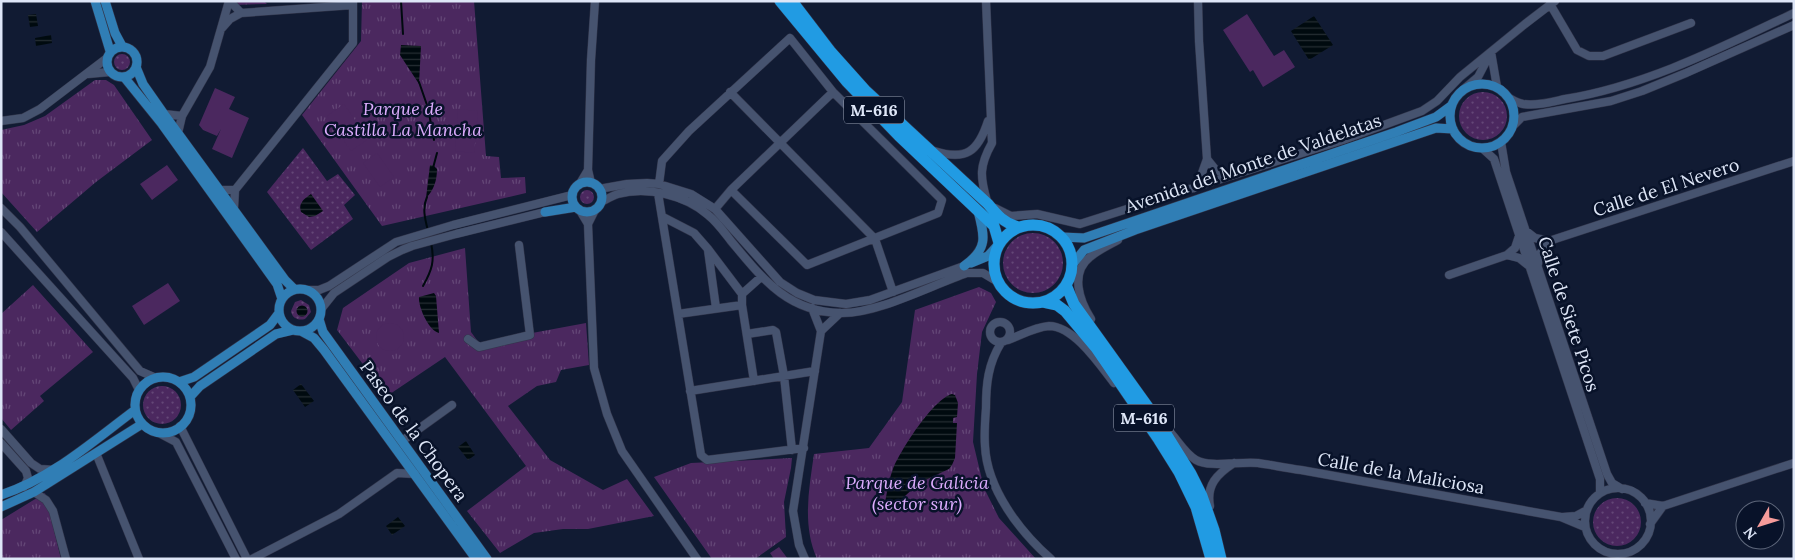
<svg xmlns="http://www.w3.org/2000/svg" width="1795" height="560" viewBox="0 0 1795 560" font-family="Lora,serif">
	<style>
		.grass { fill: url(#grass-tufts) }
		.garden { fill: url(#garden-dots) }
		.pitch { fill: #4b285f }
		.water { fill: url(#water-rules) }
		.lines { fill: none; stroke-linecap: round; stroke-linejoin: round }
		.stream { stroke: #000a0f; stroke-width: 2 }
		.minor-casing { stroke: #32364b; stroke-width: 9 }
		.major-casing { stroke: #32364b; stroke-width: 10 }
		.highway-casing { stroke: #32364b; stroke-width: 12 }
		.minor { stroke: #46536f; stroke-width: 8 }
		.major { stroke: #307eb5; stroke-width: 9 }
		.highway { stroke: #219be3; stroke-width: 11 }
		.labels { text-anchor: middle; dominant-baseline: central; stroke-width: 5; stroke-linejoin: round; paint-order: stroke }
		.shield { fill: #081229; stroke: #9ea6b9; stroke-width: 1 }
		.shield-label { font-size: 16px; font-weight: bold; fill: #dee6f7 }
		.park-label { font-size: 18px; font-style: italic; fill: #ddacfe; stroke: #081229 }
		.street-label { font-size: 18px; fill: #dee6f7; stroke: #081229 }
	</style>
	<defs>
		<pattern id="grass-tufts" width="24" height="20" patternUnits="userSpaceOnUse" patternTransform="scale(1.25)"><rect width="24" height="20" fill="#4b285f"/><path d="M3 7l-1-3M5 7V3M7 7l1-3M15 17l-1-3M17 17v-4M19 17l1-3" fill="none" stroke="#644777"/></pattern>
		<pattern id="garden-dots" width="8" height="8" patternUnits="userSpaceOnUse" patternTransform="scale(1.25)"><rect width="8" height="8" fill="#4b285f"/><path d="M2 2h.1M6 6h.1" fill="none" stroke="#644777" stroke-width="1.8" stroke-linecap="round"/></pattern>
		<pattern id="water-rules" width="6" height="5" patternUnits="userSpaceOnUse" patternTransform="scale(1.25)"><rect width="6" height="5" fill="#000a0f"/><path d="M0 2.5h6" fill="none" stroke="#252e33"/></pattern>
	</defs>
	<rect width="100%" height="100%" fill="#111b33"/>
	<path class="grass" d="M232 1H264L267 4 232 5Z
		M362 1H474L486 156 499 157 501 178 525 177 526 193 382 226 302 115 361 41Z
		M95 80H106L114 85 152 140 96 182 37 232 1 192V130L24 125 45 116Z
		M465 248 471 332 479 343 586 323 589 365 561 370 556 382 537 386 508 406 550 460 603 490 627 479 654 516 588 529H563L534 533 500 553 467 511 526 466 445 357 387 396 337 330 343 308 409 263Z
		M33 285 93 352 40 396 44 401 11 430 1 418V314Z
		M979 287 991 293 996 302 982 332 977 374 973 442 984 488 999 518 1036 559H817C802 525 809 489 814 454L869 448 902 402 915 310Z
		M792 458 791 468 784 502 786 537 755 559H712L654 477 691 463Z
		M45 493 61 559H1V520Z"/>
	<path class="garden" d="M114 62a8 8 0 1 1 16 0a8 8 0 1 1-16 0Z
		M1459 116a24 24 0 1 1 48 0a24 24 0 1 1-48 0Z
		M303 148 327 181 338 174 355 195 344 205 353 219 311 250 267 192Z
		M580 197a7 7 0 1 1 14 0a7 7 0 1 1-14 0Z
		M1003 263a30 30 0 1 1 60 0a30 30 0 1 1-60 0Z
		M301 300 309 305 311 312 305 319C298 321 292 318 291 311L295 302Z
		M143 405a19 19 0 1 1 38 0a19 19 0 1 1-38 0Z
		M1593 522a24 24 0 1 1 48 0a24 24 0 1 1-48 0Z"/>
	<path class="pitch" d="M1247 14 1274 56 1284 50 1295 67 1263 87 1253 70 1250 72 1223 30Z
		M215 88 235 97 229 109 249 118 232 158 212 149 221 129 217 136 203 130 199 125Z
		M344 104 368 139 351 151 327 116Z
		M458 109 478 111 474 153 455 151Z
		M377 153 394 177 380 187 363 163Z
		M167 165 178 180 152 200 140 184Z
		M168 283 180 301 144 325 132 306Z
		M376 337a14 14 0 1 1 28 0a14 14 0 1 1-28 0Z
		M779 547 788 559H774L770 553Z"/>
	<path class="water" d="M36 14 38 26 30 27 28 15Z
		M1314 16 1333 45 1309 60 1291 31Z
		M51 35 52 43 36 46 35 38Z
		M401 45 421 46 419 84 400 55Z
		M430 165 434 166 437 169C437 180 434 190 426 198Z
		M311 194 323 211 315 216 309 217 301 212C298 203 304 199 311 194Z
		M434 293 436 296 439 333C429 331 418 307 419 297Z
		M296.5 311a5.5 5.5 0 1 1 11 0a5.5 5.5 0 1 1-11 0Z
		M301 384 314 401 305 407 293 390Z
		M952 394 955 395 958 403 957 417 953 418V423H957L955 458 952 465 949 469 919 483 905 496 897 509 898 511 887 510 888 508H893L886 506 885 503C887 492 889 479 893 469 900 451 933 399 952 394Z
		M466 441 475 455 468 460 458 447Z
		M398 517 405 526 392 535 386 526Z"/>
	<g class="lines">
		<path class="stream" d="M401 1 403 34
			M419 82 428 108 434 140
			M433 168 437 153
			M427 197C422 208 425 219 428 231
			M423 286C432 270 435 261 431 243"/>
		<g class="minor-casing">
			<path id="minor" d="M230 1 241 13 353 5
				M986 1 992 143C979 166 980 177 987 201
				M1550 4 1577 50 1589 56H1603L1691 23
				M222 28 230 19 241 13
				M1491 52 1497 87
				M88 74 110 72
				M1465 88 1478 77 1489 56
				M730 92 875 239 893 292
				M1509 98C1513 100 1518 103 1523 104 1537 106 1551 102 1565 99 1645 86 1720 48 1794 13
				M164 114 182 116
				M1 121 23 118 40 109 107 58
				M1512 127 1522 117 1611 101 1642 91 1686 73 1794 25
				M178 133 182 116 210 67 229 1
				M1501 142 1506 172 1607 474 1612 483 1622 489
				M1482 148 1494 159 1600 479V493
				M934 151C966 161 978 152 988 121
				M1207 159 1215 169 1228 176
				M591 183 588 170 591 60 595 1
				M659 184 662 161 689 131 790 38 833 92 942 200 938 213 807 265 731 190
				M579 185 588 170
				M1194 188 1202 173 1207 159 1199 41 1198 1
				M599 189 627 184 647 183 659 184 691 194 715 209 780 282 797 293 814 300 846 304 870 300 964 266
				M220 190H235L234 208
				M235 190 353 43V1
				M658 193 701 455 707 460 804 448
				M601 202C607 199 612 196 618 194 647 186 686 195 708 215 717 222 724 232 731 241 762 278 787 312 841 313 877 314 932 285 967 273H983L998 282
				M1 208 20 227 140 371 156 378
				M995 208 1011 216 1037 214 1080 224 1343 140 1422 111 1437 101 1460 77 1525 24 1555 1
				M579 209 588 224 594 368 607 414 622 451 697 559
				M715 209 731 190 833 92
				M663 217 694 233 708 249 742 294V305L754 381
				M588 224 595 210
				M1526 231 1535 238 1549 241 1794 161
				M1 232 133 378 139 390
				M708 250 716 308
				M1507 255 1519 258 1529 266
				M1538 264 1539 255 1549 241
				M1449 275 1507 255 1515 248 1519 236
				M309 290H319L329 286 396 242 453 225 572 195
				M742 294 761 277
				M322 308 334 293 388 257 402 250 412 246 456 234 545 212
				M812 308 821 331
				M678 314 742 305
				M1091 319C1079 300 1070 273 1090 257 1098 250 1109 245 1118 240
				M990 332a10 10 0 1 1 20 0a10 10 0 1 1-20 0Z
				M821 331 840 313
				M747 334 773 330 776 332 784 376 792 450
				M468 339 479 347 530 335 519 245
				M1008 340C1021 335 1035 327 1049 326 1074 326 1100 365 1114 383
				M1001 343C988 364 986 384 986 408 985 421 984 434 985 446 987 489 1020 532 1051 559
				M690 391 815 371
				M180 426 247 559
				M1166 428C1177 438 1183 452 1196 460 1210 468 1240 461 1258 463 1272 465 1286 468 1301 470L1561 517 1585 527
				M1 429 31 463 40 469 55 470
				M159 433 176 442 236 559
				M402 441 452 405
				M1 443 26 471 28 478 24 487
				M96 453 139 559
				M1585 521a33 33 0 1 1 66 0a33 33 0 1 1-66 0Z
				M34 492 46 500 53 511 66 559
				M1645 503 1663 506 1794 463
				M1210 506C1206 485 1217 474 1234 463
				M1563 517 1576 516 1587 510
				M1650 524 1663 506
				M252 559 339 514 397 473 415 474
				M805 559 799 545 793 511 821 331"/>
		</g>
		<g class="major-casing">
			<path id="major" d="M95 1 110 51
				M105 1 115 33 122 46
				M107 62a15 15 0 1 1 30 0a15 15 0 1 1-30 0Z
				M136 67 143 84 164 114 285 280 294 289
				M124 77 162 124 277 284 282 299
				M1450 116a32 32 0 1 1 64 0a32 32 0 1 1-64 0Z
				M572 197a15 15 0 1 1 30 0a15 15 0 1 1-30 0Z
				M545 212 576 207
				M1062 237 1084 238 1396 132 1436 117 1451 106
				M971 263 988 256 997 246
				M1072 265 1084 250 1135 230 1436 128 1453 129
				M964 266C988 249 985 237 978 211
				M279 310a21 21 0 1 1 42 0a21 21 0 1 1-42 0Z
				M319 319 323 332 487 559
				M301 331 314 338 324 350 476 559
				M135 405a28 28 0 1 1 56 0a28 28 0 1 1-56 0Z
				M179 382 194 377 270 325 279 313
				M190 397 200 386 276 334 293 330
				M1 495C52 478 92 442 135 410
				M1 507 34 492 142 424"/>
		</g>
		<g class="highway-casing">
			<path id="highway" d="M780 1 847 82 899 136 994 226 999 243
				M792 1 831 52 865 90 988 204C997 215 1004 223 1018 227
				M994 264a39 39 0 1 1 78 0a39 39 0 1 1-78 0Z
				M1066 285 1074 304 1158 421 1191 474 1202 496 1214 530 1221 559
				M1043 302 1057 305 1065 311 1096 348 1159 440 1179 472 1196 507 1211 559"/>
		</g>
		<use href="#minor" class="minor"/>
		<use href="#major" class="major"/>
		<use href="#highway" class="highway"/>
	</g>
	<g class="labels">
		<g class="shield">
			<rect x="844" y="96.5" width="60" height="27" rx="4"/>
			<rect x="1114" y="404.5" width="60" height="27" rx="4"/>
		</g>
		<g class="shield-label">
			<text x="874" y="110">M-616</text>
			<text x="1144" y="418">M-616</text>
		</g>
		<g class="park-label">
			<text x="403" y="108">Parque de<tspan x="403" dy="21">Castilla La Mancha</tspan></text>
			<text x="917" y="482">Parque de Galicia<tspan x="917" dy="21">(sector sur)</tspan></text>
		</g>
		<g class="street-label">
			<text transform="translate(1253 163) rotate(-19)">Avenida del Monte de Valdelatas</text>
			<text transform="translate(1666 187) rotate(-18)">Calle de El Nevero</text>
			<text transform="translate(1569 314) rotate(72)">Calle de Siete Picos</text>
			<text transform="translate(414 431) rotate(54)">Paseo de la Chopera</text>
			<text transform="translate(1401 473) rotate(10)">Calle de la Maliciosa</text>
		</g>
	</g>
	<rect width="1795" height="560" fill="none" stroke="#dee6f7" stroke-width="5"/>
	<g transform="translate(1760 525) rotate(231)"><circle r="24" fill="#081229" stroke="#5e677b"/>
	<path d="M0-4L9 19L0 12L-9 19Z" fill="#f59b9a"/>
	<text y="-8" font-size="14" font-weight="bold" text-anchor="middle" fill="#dee6f7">N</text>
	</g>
</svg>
